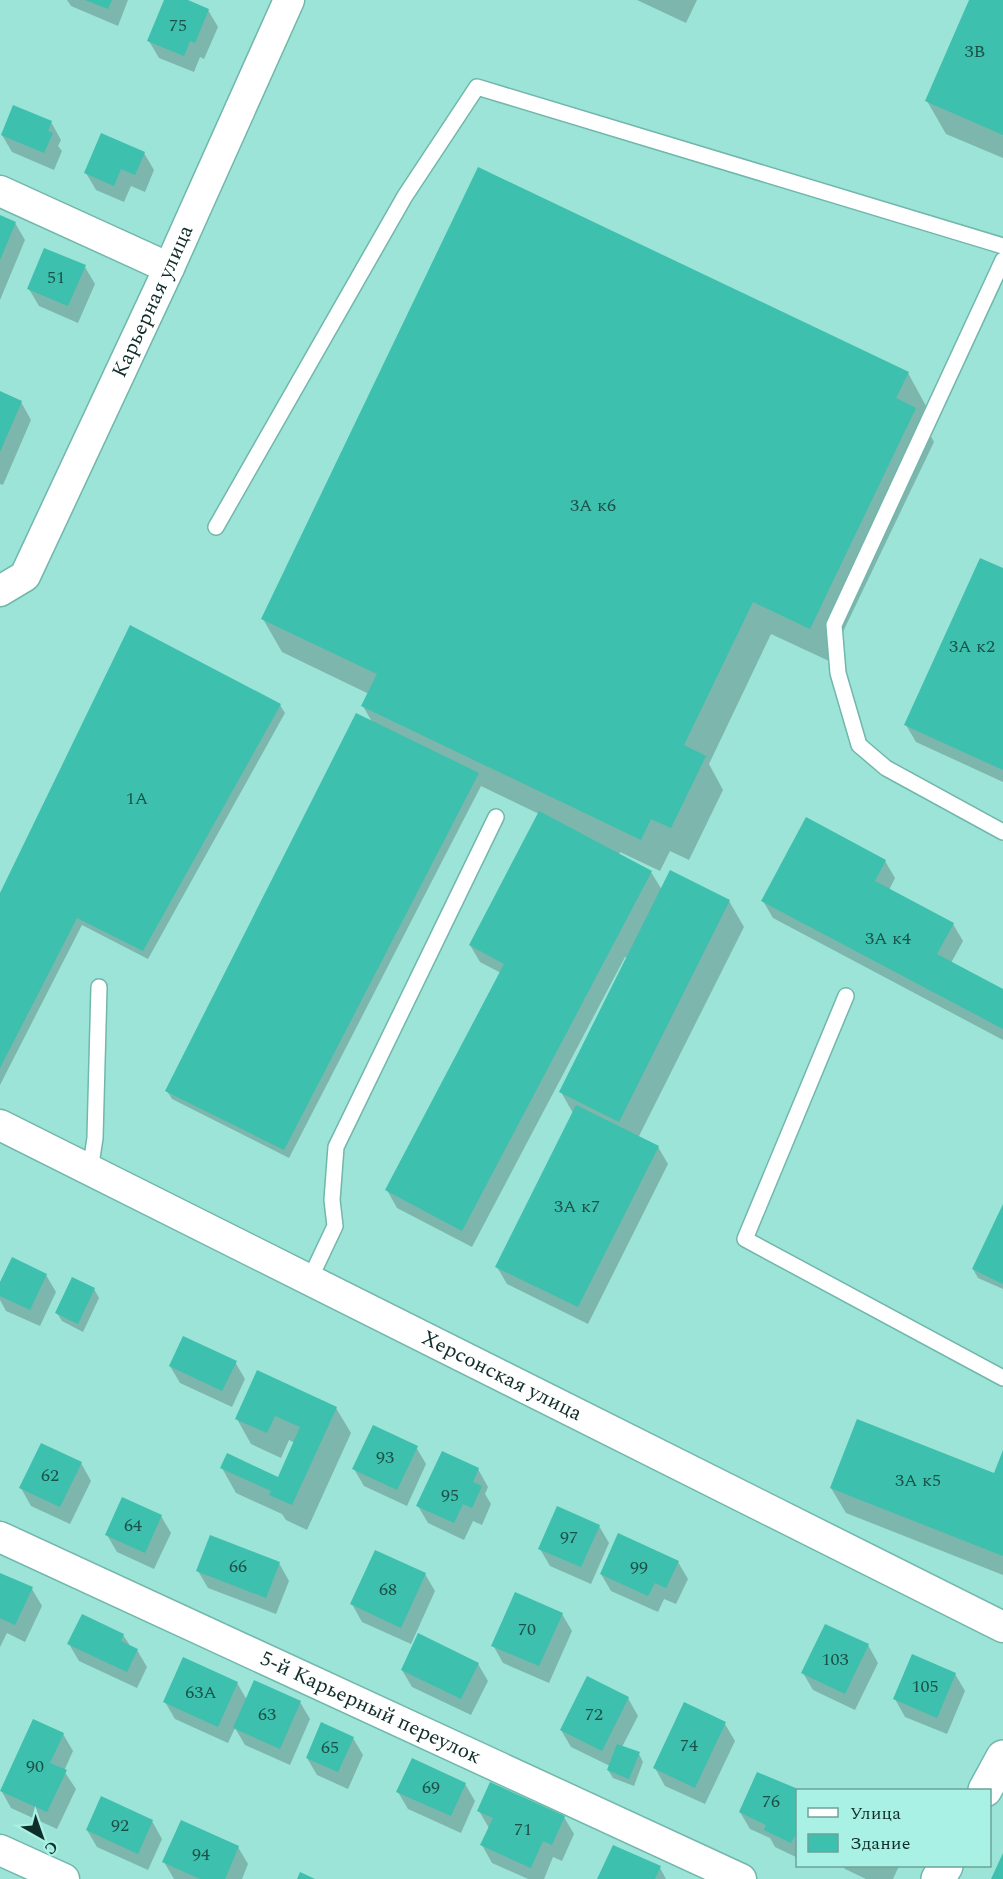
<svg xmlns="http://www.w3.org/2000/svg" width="1003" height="1879" viewBox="0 0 1003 1879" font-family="Spectral,serif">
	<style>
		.shadow { fill: #0003 }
		.building { fill: #3dc0ae }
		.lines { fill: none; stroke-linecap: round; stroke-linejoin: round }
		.service-casing { stroke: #71b7ab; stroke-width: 18 }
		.minor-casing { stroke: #71b7ab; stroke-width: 33 }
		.tertiary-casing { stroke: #71b7ab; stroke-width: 36 }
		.service { stroke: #fff; stroke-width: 15 }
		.minor { stroke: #fff; stroke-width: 30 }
		.tertiary { stroke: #fff; stroke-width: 33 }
		.labels { text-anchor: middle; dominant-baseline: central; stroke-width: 4.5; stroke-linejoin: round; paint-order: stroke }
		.number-label { font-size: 18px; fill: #1b524a }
		.street-label { font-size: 21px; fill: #102e29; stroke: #a9f1e4 }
	</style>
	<rect width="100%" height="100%" fill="#9ce4d7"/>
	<path class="shadow" d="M67 0H128L118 26 71 6Z
		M166 0H184L208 10 218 27 204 59 200 57 194 72 159 58 149 41Z
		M637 0H697L686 23Z
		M971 0H1003V158L946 134 927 101Z
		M51 122 61 140 58 146 62 151 54 170 12 152 2 135Z
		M144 153 154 170 145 192 131 186 124 202 96 190 86 173Z
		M0 217 15 223 25 240 0 300Z
		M85 267 95 284 78 323 39 306 29 289Z
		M908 373 926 406 921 418 934 442 829 661 771 634 709 764 723 790 689 860 670 851 660 871 620 852 619 855 651 872 662 890 729 901 744 927 638 1138 658 1147 668 1164 588 1324 507 1284 497 1267 573 1113 561 1092 628 958 625 957 472 1247 397 1208 387 1190 501 973 480 962 470 945 539 814 481 786 289 1158 172 1099 167 1091 372 722 363 706 369 694 282 652 263 619Z
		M0 393 21 402 31 420 3 485 0 484Z
		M1003 569V782L916 742 906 725Z
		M280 705 285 713 148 959 82 925 0 1085V896Z
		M885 861 895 878 889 890 953 924 963 941 951 963 1003 991V1040L773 918 763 901Z
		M1003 1207V1289L978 1278 973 1269Z
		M46 1275 56 1292 40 1326 6 1311 0 1300V1286Z
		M94 1289 99 1298 83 1332 62 1321 57 1313Z
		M235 1362 245 1379 232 1407 180 1383 170 1366Z
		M336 1408 351 1433 307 1530 286 1520 282 1514 236 1493 222 1468 279 1479 295 1443 289 1440 281 1458 251 1444 237 1419Z
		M416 1447 426 1464 407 1506 364 1486 354 1469Z
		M443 1453 478 1469 488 1487 485 1494 491 1504 482 1525 473 1521 464 1540 428 1523 418 1506Z
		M1003 1454V1575L846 1513 831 1488 995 1474Z
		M81 1463 91 1481 70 1524 31 1506 21 1488Z
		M161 1516 171 1533 154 1569 117 1552 107 1535Z
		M599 1526 609 1543 591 1584 550 1566 540 1549Z
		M678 1562 688 1579 676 1604 664 1599 658 1612 611 1591 601 1574Z
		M279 1563 289 1581 276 1614 208 1588 198 1571Z
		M0 1574 32 1589 42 1606 25 1642 7 1633 0 1647Z
		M425 1574 435 1591 411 1644 362 1622 352 1604Z
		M562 1614 572 1631 549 1683 503 1663 493 1645Z
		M123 1635 131 1647 137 1650 147 1667 137 1688 79 1661 69 1644Z
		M868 1645 878 1663 855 1710 813 1690 803 1673Z
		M184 1659 237 1683 247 1700 300 1702 310 1719 290 1765 245 1745 235 1728 228 1743 175 1719 165 1702Z
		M478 1664 488 1681 471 1715 412 1687 402 1670Z
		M955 1674 965 1691 947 1734 905 1717 895 1699Z
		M628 1698 638 1716 622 1747 639 1754 643 1762 634 1786 613 1778 608 1770 610 1766 571 1747 561 1730Z
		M725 1724 735 1741 705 1804 665 1786 655 1768Z
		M63 1734 73 1751 64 1771 76 1789 57 1829 11 1808 1 1790Z
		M353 1738 363 1755 348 1789 317 1775 307 1758Z
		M465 1784 475 1801 461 1833 408 1809 398 1792Z
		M798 1791V1858L775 1847 770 1838 750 1829 740 1812Z
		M101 1798 152 1821 162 1839 148 1870 97 1847 87 1830Z
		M479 1811 564 1817 574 1834 562 1861 553 1857 544 1879H528L492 1863 482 1845 489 1828Z
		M238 1847 248 1864 242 1879H174L164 1862Z
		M843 1866H899L893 1879H866L845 1869Z
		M660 1868 666 1879H599Z"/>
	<path class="building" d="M85 0H112L108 9Z
		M164 0H188L209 9 195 43 190 41 184 56 147 41Z
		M969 0H1003V135L925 101Z
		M13 105 52 121 48 131 53 133 44 153 1 135Z
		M101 133 145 152 135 175 121 169 114 186 84 173Z
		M478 167 909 372 896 398 916 408 810 629 753 602 684 745 706 756 671 828 651 819 641 840 361 706 377 674 261 619Z
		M0 215 16 222 0 260Z
		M44 248 86 265 68 306 27 289Z
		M0 391 22 401 0 452Z
		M980 558 1003 568V770L904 725Z
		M130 625 281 704 143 951 77 918 0 1068V893Z
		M356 713 479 773 284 1150 165 1091Z
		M539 811 652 871 462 1231 385 1190 504 964 469 945Z
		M806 817 886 860 875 881 954 923 937 954 1003 989V1029L761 901Z
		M670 870 730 900 619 1122 559 1092Z
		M576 1105 659 1146 578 1307 495 1267Z
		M1003 1204V1284L972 1269Z
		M12 1257 47 1274 30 1310 0 1296V1282Z
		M72 1277 95 1288 78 1324 55 1313Z
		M183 1336 237 1361 222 1391 169 1366Z
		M257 1370 337 1407 292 1505 269 1495 271 1491 220 1468 227 1453 278 1477 300 1427 275 1416 267 1433 235 1419Z
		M857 1419 994 1473 1003 1450V1556L830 1488Z
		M373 1425 418 1446 397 1490 352 1469Z
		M41 1443 82 1462 60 1507 19 1488Z
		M442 1451 479 1468 473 1482 482 1486 472 1508 463 1504 454 1523 416 1506Z
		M122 1497 162 1515 145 1553 105 1535Z
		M557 1506 600 1525 581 1567 538 1549Z
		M618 1533 679 1561 666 1588 655 1583 648 1596 600 1574Z
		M210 1535 280 1562 266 1598 196 1571Z
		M375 1550 426 1573 401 1628 350 1604Z
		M0 1573 33 1587 15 1625 0 1618Z
		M515 1592 563 1613 539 1666 491 1646Z
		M82 1614 124 1634 121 1641 138 1649 127 1672 67 1644Z
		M825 1624 869 1644 845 1694 801 1673Z
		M418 1633 479 1663 461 1699 401 1670Z
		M912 1654 956 1673 937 1718 893 1699Z
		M183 1657 238 1682 218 1727 163 1702Z
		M587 1676 629 1697 602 1751 560 1730Z
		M254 1680 301 1701 280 1749 233 1728Z
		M684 1702 726 1722 695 1788 653 1768Z
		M33 1719 64 1733 50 1763 67 1770 47 1812 0 1791Z
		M321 1722 354 1737 338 1772 306 1758Z
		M617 1744 640 1752 629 1779 607 1770Z
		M412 1758 466 1783 451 1816 396 1792Z
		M757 1772 798 1789V1830L791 1843 764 1830 766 1825 739 1812Z
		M490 1782 565 1816 552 1845 543 1841 531 1868 480 1845 493 1818 477 1811Z
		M101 1796 153 1820 138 1854 86 1830Z
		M181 1820 239 1846 225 1879H200L162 1862Z
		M613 1845 661 1866 655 1879H597Z
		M1003 1853V1879H991Z
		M300 1872 315 1879H297Z"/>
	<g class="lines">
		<g class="service-casing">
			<path id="service" d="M1003 260 834 625 838 673 859 745 886 768 1003 832
				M216 527 405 196 477 87 1003 246
				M846 996 745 1239 1003 1378
				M90 1171 95 1138 99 987
				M309 1281 335 1226 332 1200 336 1147 496 817"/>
		</g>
		<g class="minor-casing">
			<g id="minor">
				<path d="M0 191 169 268"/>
				<path id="s1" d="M0 591 25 576 169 268 289 0"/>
				<path id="s2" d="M0 1125 1003 1627"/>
				<path id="s3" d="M0 1537 741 1879"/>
				<path d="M0 1850 64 1879"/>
			</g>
		</g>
		<g class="tertiary-casing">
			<path id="tertiary" d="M985 1790 1003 1757
				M938 1879 946 1866"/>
		</g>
		<use href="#service" class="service"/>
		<use href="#minor" class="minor"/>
		<use href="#tertiary" class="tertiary"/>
	</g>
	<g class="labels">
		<g class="number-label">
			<text x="178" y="25">75</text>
			<text x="975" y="51">3В</text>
			<text x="56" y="277">51</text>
			<text x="593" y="505">3А к6</text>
			<text x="972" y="646">3А к2</text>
			<text x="137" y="798">1А</text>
			<text x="888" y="938">3А к4</text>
			<text x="577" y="1206">3А к7</text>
			<text x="385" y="1457">93</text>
			<text x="50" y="1475">62</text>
			<text x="918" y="1480">3А к5</text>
			<text x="450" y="1495">95</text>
			<text x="133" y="1525">64</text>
			<text x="569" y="1537">97</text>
			<text x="238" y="1566">66</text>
			<text x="639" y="1567">99</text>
			<text x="388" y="1589">68</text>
			<text x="527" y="1629">70</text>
			<text x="835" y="1659">103</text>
			<text x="925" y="1686">105</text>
			<text x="201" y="1692">63А</text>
			<text x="267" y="1714">63</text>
			<text x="594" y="1714">72</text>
			<text x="689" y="1745">74</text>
			<text x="330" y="1747">65</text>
			<text x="35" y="1766">90</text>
			<text x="431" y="1787">69</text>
			<text x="771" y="1801">76</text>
			<text x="120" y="1825">92</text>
			<text x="523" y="1829">71</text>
			<text x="201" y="1854">94</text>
		</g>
		<g class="street-label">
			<text stroke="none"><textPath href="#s1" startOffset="332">Карьерная улица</textPath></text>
			<text stroke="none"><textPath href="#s2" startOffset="561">Херсонская улица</textPath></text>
			<text stroke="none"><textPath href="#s3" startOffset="408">5-й Карьерный переулок</textPath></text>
		</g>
	</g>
	<rect x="796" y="1789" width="195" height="78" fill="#a9f1e4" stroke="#6ca399" stroke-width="1.5"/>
	<rect x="808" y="1808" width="30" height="9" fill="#ffffff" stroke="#6ca399" stroke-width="1.5"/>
	<text x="850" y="1819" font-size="18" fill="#102e29">Улица</text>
	<rect x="808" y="1834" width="30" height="18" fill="#3dc0ae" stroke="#6ca399" stroke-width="1.5"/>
	<text x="850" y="1849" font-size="18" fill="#102e29">Здание</text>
	<g transform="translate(42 1837) rotate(140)" stroke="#a9f1e4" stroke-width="4.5" paint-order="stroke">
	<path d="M0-4.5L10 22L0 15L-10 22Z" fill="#102e29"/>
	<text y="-9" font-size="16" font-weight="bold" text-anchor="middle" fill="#102e29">С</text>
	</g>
</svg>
